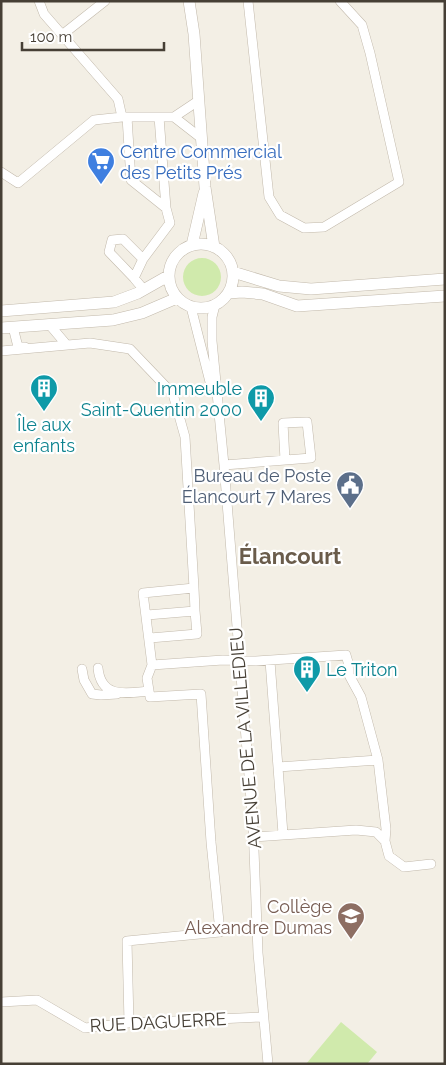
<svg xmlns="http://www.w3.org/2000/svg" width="446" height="1065" viewBox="0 0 446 1065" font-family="Raleway,sans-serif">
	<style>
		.green { fill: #d0eaac }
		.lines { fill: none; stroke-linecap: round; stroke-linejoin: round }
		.minor-casing { stroke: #c2b9ab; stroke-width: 10 }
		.tertiary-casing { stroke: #c2b9ab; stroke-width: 12 }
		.minor { stroke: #fff; stroke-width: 9 }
		.tertiary { stroke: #fff; stroke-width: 11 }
		.labels { text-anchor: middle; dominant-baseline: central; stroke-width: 4.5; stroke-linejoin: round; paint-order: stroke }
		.shop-label { font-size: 18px; fill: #366cbe; stroke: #fff; text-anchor: start }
		.culture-label { font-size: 18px; fill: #0d838f; stroke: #fff; text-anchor: end }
		.service-label { font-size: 18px; fill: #4e5e75; stroke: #fff; text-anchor: end }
		.street-label { font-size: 18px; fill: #463f35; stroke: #fff }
		.education-label { font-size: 18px; fill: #785e54; stroke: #fff; text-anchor: end }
		.district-label { font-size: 22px; font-weight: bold; fill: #6a5c4b; stroke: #fff }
	</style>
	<rect width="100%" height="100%" fill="#f3efe5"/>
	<path class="green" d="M183 277a19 19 0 1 1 38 0a19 19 0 1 1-38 0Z
		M341 1022 377 1052 367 1064H306Z"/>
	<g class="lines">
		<g class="minor-casing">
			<path id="minor" d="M39 1 44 14 118 99 122 117
				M248 1 269 197 280 215 304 228 324 227 399 182 370 53 362 25 340 1
				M62 35 105 1
				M127 117 131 180 166 208 170 223 143 259 134 278
				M159 117 166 208
				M174 117 201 138
				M1 172 18 183 94 120 122 117H174L198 101
				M143 259 123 239 112 240 109 252 134 278 144 290
				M215 305 212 317V341L224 465 253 825 258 953 268 1064
				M191 307 211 386
				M49 324 65 343 61 344
				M13 327 18 347H25
				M1 351 90 343 130 349 173 394 185 437 194 588
				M224 465 311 458 307 422 283 423 285 460
				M147 615 195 611 197 634 150 638
				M270 661 283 834
				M152 665 223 660 256 661 346 655 348 662 349 675 361 697 378 760 386 829 385 841 389 856 404 867 431 864
				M98 668C101 699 126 693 149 691
				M82 669 84 680 92 694 101 695 117 694
				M278 767 378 760
				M253 837 356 830 376 832 385 841
				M1 1002 37 1000 85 1028 129 1023 262 1017
				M129 1023 127 941 220 932 211 842 201 694 150 697 147 678 152 665 143 593 194 588 195 611"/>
		</g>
		<g class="tertiary-casing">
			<path id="tertiary" d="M189 1 194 34 205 187 214 247
				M169 276a32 32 0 1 1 64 0a32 32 0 1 1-64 0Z
				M192 245 204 193
				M233 272 279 286 311 289 445 279
				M229 293 242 292 263 294 297 306 445 296
				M1 311 114 302 138 293 168 276
				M1 328 113 320 142 313 177 298"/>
		</g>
		<use href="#minor" class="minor"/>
		<use href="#tertiary" class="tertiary"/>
	</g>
	<defs>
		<g id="supermarket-pin" transform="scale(1.4375)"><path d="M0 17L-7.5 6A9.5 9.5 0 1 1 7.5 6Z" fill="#3f7fe0" stroke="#fff"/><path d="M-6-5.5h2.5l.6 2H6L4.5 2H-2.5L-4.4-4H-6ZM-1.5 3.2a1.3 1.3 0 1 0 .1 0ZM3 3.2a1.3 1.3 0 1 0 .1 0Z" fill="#fff"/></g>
		<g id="building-pin" transform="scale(1.4375)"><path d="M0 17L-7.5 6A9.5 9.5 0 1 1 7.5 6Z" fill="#0f9aa8" stroke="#fff"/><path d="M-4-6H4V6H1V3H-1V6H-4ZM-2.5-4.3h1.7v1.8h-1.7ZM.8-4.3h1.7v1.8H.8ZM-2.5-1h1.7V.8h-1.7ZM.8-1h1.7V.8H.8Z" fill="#fff"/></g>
		<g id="civic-pin" transform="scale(1.4375)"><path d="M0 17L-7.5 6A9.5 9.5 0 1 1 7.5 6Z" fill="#5c6f8a" stroke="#fff"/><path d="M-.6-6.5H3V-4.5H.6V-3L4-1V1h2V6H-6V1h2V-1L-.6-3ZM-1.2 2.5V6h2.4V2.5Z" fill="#fff"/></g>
		<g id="school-pin" transform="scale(1.4375)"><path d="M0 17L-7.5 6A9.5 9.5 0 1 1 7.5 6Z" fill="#8d6e63" stroke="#fff"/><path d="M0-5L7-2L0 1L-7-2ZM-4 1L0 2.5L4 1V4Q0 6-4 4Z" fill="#fff"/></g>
	</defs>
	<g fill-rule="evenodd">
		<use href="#supermarket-pin" x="101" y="161"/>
		<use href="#building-pin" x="44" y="388"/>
		<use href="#building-pin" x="261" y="398"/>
		<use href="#civic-pin" x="350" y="485"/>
		<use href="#building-pin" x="307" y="669"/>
		<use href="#school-pin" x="351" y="916"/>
	</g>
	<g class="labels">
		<g class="shop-label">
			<text x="120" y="151">Centre Commercial<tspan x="120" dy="21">des Petits Prés</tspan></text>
		</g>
		<g class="culture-label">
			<text x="242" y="388">Immeuble<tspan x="242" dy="21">Saint-Quentin 2000</tspan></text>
			<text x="44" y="424" text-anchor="middle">Île aux<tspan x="44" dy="21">enfants</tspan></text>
			<text x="326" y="669" text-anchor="start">Le Triton</text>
		</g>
		<g class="service-label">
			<text x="331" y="475">Bureau de Poste<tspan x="331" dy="21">Élancourt 7 Mares</tspan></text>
		</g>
		<g class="street-label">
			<text transform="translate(245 738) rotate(-95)">AVENUE DE LA VILLEDIEU</text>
			<text transform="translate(158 1022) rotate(-3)">RUE DAGUERRE</text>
		</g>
		<g class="education-label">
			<text x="332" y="906">Collège<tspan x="332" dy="21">Alexandre Dumas</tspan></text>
		</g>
		<g class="district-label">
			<text x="290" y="556">Élancourt</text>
		</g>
	</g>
	<rect width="446" height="1065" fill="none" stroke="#463f35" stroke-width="5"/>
	<path d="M22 42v8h142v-8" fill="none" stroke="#463f35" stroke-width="2.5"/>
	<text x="30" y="42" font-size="15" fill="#463f35" stroke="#ffffff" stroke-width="4" paint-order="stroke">100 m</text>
</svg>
